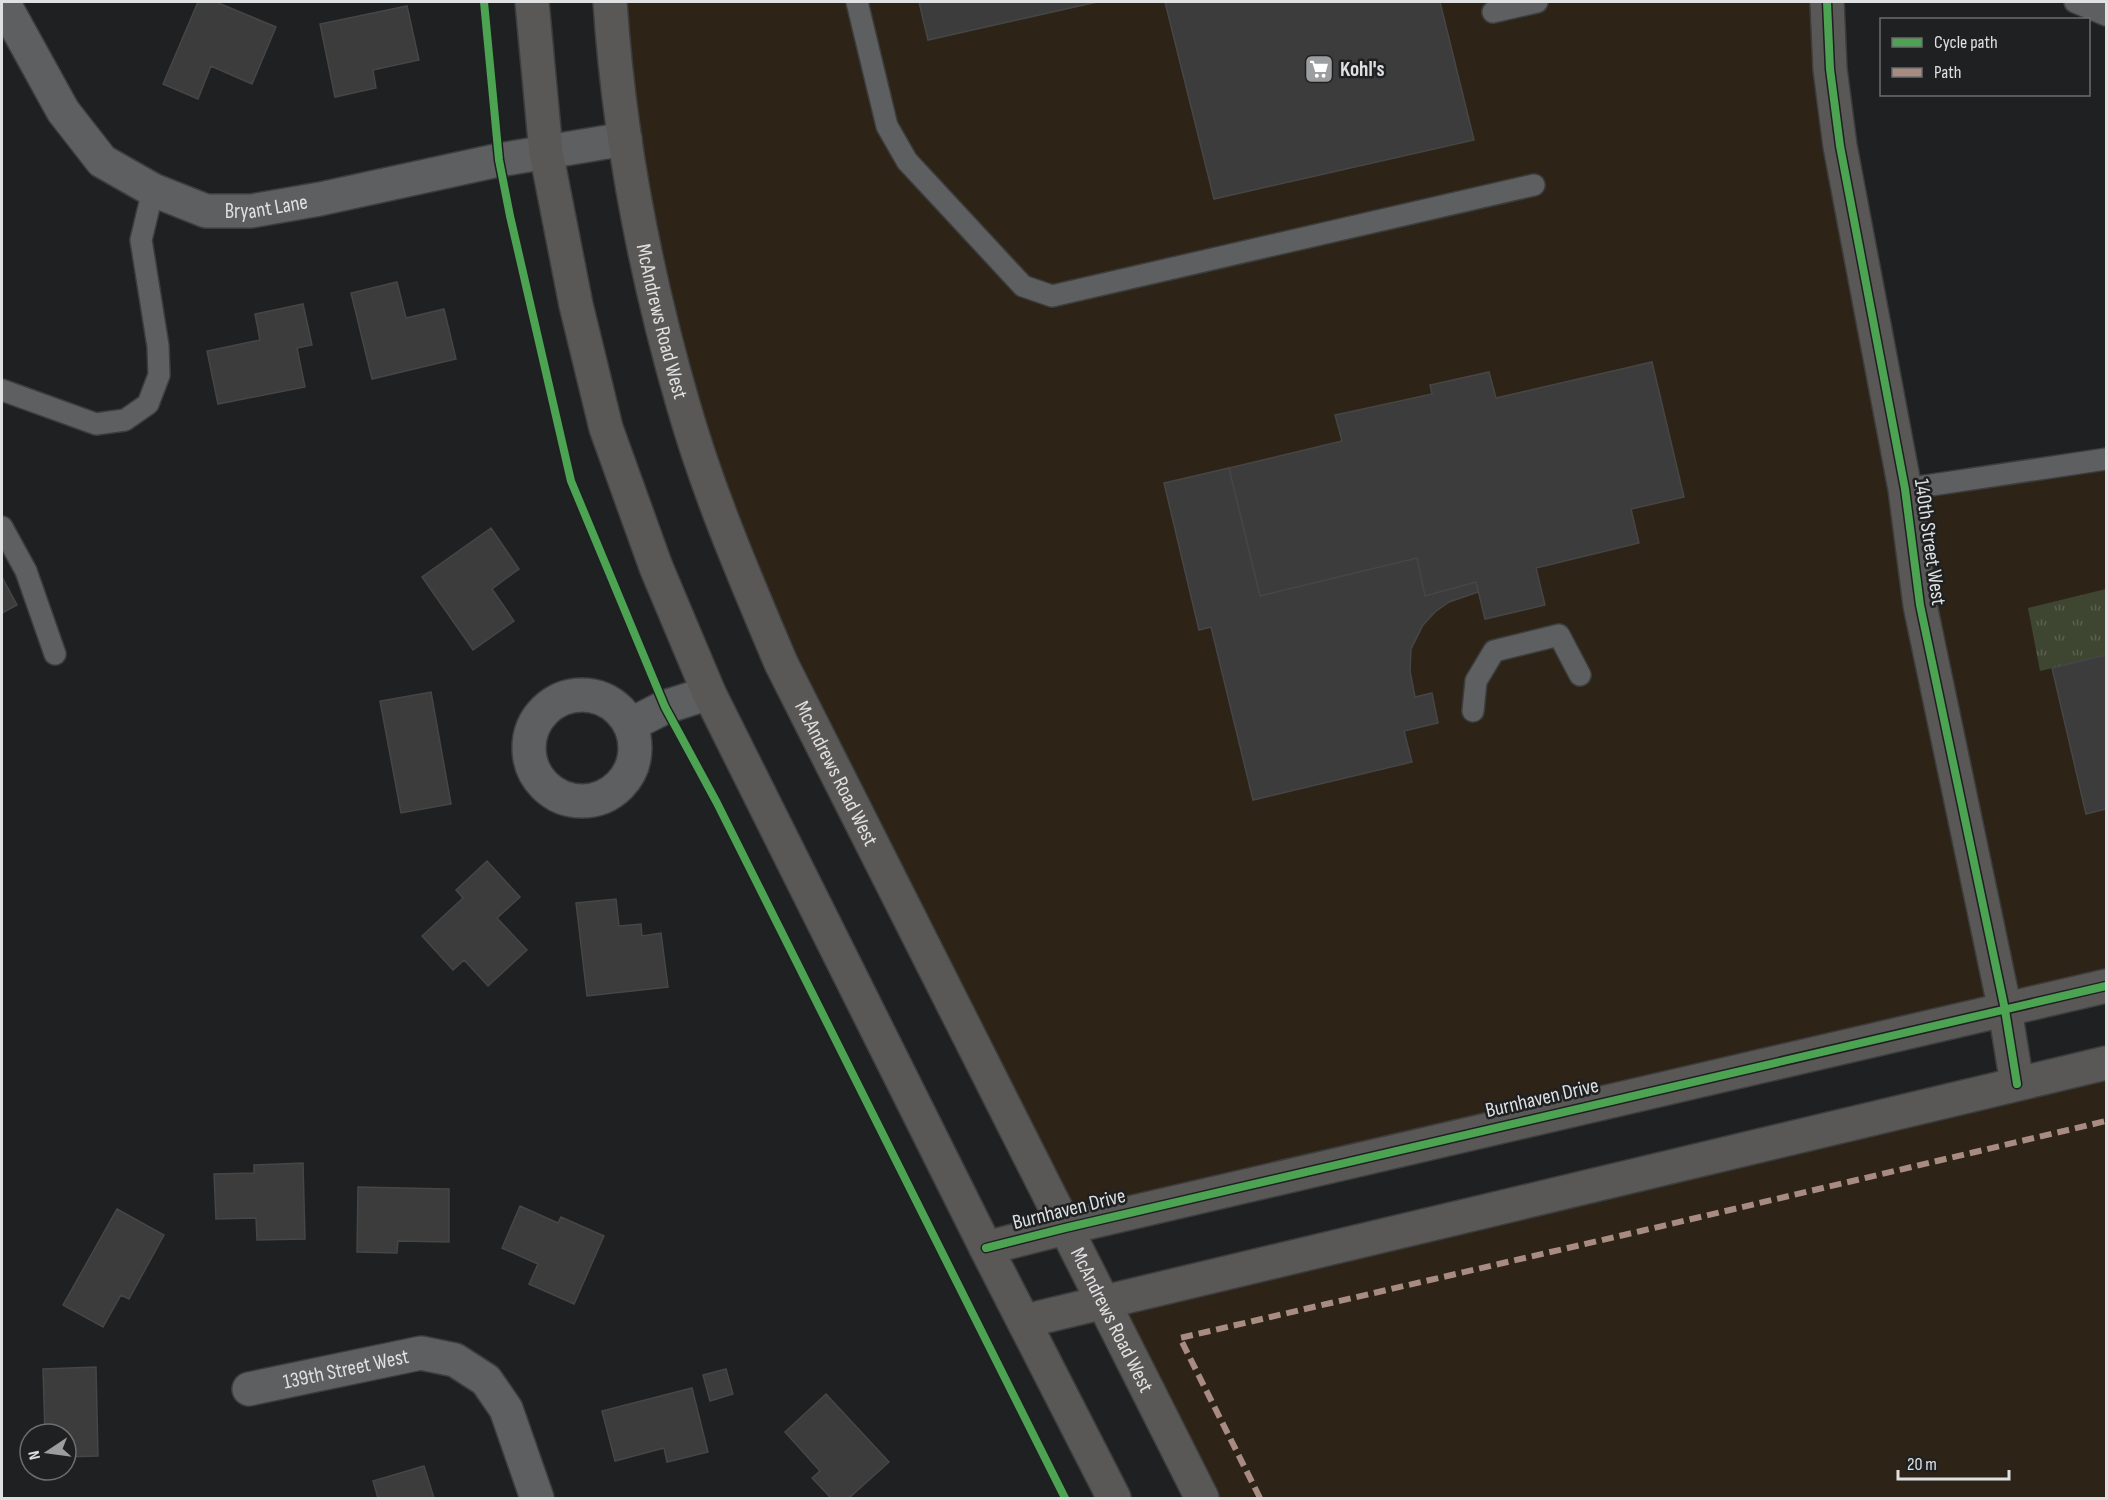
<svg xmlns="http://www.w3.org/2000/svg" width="2108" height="1500" viewBox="0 0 2108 1500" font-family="'Sofia Sans Condensed',sans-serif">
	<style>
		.commercial { fill: #2d2417 }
		.park { fill: url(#park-tufts) }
		.building { fill: #3d3c3c; stroke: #464646; stroke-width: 1.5 }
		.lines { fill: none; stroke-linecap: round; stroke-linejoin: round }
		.lane-casing { stroke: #3c3d3d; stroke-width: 24 }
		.street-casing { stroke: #3c3d3d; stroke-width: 36 }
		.secondary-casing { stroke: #3c3d3d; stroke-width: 36 }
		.lane { stroke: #5e5f60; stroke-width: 21 }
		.street { stroke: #5e5f60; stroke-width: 33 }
		.secondary { stroke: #5a5757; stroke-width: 33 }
		.quiet { stroke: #a88b81; stroke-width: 6; stroke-dasharray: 12 6; stroke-linecap: butt }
		.cycleway-casing { stroke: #1e2022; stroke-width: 11 }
		.cycleway { stroke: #4ca352; stroke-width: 8 }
		.labels { text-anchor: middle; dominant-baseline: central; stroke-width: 5; stroke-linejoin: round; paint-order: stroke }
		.poi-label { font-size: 21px; font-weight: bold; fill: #dfe0e1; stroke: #1e2022; text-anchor: start }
		.street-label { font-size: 21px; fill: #dfe0e1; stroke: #1e2022 }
	</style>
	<defs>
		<pattern id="park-tufts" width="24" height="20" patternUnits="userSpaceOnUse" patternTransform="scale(1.5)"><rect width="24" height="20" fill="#3e4531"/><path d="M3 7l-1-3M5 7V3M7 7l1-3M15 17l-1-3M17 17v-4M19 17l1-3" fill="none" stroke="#59604f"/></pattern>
	</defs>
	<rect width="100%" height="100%" fill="#1f2021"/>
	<path class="commercial" d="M610 2H1827L1905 489 2106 459V986L1065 1228 781 663 683 405Z
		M2106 1063V1498H1202L1103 1302Z"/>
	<path class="park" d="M2106 589V655L2040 671 2028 608Z"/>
	<path class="building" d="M198 2H216L276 27 252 84 211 66 198 99 163 84Z
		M919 2H1097L928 40Z
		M1165 2H1440L1474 140 1214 199Z
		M407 6 419 60 373 70 376 88 335 97 320 24Z
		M397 282 406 318 444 309 456 359 372 379 351 293Z
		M303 304 312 345 297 348 305 387 218 404 207 351 260 340 255 314Z
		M1652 362 1684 497 1631 509 1639 543 1536 568 1545 605 1485 619 1476 582 1425 596 1417 558 1260 596 1229 468 1342 441 1335 415 1432 394 1430 385 1489 372 1496 398Z
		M1229 468 1260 596 1417 558 1425 596 1476 582 1478 592 1449 602 1435 612 1423 625 1411 649 1410 671 1415 697 1432 693 1438 723 1404 731 1412 762 1253 800 1211 627 1199 630 1164 483Z
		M491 528 519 569 492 589 514 621 473 650 422 577Z
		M2 577 17 605 2 613Z
		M2106 655V809L2086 814 2052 668Z
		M431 692 451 804 401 813 380 701Z
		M487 861 520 897 497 918 527 950 488 986 464 960 453 970 422 936 463 898 456 890Z
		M616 899 619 926 641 924 642 936 661 933 668 987 587 996 576 903Z
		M303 1163 305 1239 257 1240 256 1218 216 1219 214 1174 254 1173V1165Z
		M358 1187 449 1189V1242L398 1241 397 1253 357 1252Z
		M520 1206 558 1223 561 1217 604 1236 574 1304 529 1284 538 1264 502 1248Z
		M117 1209 164 1235 129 1299 121 1295 103 1327 63 1305Z
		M96 1367 98 1456 66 1457V1434H45L43 1369Z
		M726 1369 733 1394 710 1401 703 1375Z
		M692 1388 708 1452 667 1462 664 1448 615 1461 602 1411Z
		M826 1394 889 1462 849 1498H831L812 1478 820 1471 785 1432Z
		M424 1466 434 1498H378L373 1481Z"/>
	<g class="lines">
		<g class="lane-casing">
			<path id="lane" d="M857 2 887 126 907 161 1023 286 1052 296 1534 185
				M2075 2 2106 15
				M1493 12 1537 2
				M2 390 96 424 125 420 148 404 159 375 158 346 141 240 153 190
				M1905 489 2106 459
				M2 527 26 571 55 654
				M1473 711 1476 681 1494 651 1559 635 1580 675"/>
		</g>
		<g class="street-casing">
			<g id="street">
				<path id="s1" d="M3 2 63 111 102 161 153 190 206 211H251L320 199 499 160 625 139"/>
				<circle cx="582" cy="748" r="53"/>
				<path d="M630 725 665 707 709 693"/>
				<path id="s2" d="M249 1389 421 1353 455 1360 486 1380 506 1409 537 1498"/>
			</g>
		</g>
		<g class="secondary-casing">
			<g id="secondary">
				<path d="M532 2 546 152 576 305 606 428 656 567 709 693 986 1248 1114 1498"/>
				<path id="s3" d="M610 2C619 137 645 273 683 404 708 492 745 578 781 663L1202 1498"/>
				<path d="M1827 2 1830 69 1840 146 1905 489 1920 605 2005 1010 2017 1084"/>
				<path d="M986 1248 1065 1228 2106 986"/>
				<path d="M1025 1321 2106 1063"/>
			</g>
		</g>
		<use href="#lane" class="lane"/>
		<use href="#street" class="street"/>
		<use href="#secondary" class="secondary"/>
		<path class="quiet" d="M1260 1498 1180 1338 1641 1231 2106 1121"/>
		<g class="cycleway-casing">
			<path id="cycleway" d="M484 2 499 160 510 216 571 481 665 707 717 803 1065 1498
				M1827 2 1830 69 1840 146 1905 489 1920 605 2005 1010 2017 1084
				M986 1248 1065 1228 2106 986"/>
		</g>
		<use href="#cycleway" class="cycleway"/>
	</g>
	<defs>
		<g id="supermarket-square" transform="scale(1.5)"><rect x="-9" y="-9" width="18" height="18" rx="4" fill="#9c9d9e" stroke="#1e2022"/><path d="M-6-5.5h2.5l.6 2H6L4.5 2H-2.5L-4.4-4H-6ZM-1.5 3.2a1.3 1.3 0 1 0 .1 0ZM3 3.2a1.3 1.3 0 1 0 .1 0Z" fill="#fff"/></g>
	</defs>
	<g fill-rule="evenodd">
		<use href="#supermarket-square" x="1319" y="69"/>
	</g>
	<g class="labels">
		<g class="poi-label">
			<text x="1340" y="69">Kohl's</text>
		</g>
		<g class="street-label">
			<text stroke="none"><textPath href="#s1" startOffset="364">Bryant Lane</textPath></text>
			<text stroke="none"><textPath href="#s3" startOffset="324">McAndrews Road West</textPath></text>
			<text transform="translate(1930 542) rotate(82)">140th Street West</text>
			<text stroke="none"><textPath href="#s3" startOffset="810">McAndrews Road West</textPath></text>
			<text transform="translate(1542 1098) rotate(-13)">Burnhaven Drive</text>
			<text transform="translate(1069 1209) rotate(-14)">Burnhaven Drive</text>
			<text stroke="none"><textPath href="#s3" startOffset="1422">McAndrews Road West</textPath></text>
			<text stroke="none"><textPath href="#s2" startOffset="99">139th Street West</textPath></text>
		</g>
	</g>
	<rect width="2108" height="1500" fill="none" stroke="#dfe0e1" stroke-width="6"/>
	<rect x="1880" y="18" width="210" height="78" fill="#1e2022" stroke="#6b6d6e" stroke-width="1.5"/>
	<rect x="1892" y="38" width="30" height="9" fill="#4ca352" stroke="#6b6d6e" stroke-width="1.5"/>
	<text x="1934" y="48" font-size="18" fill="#dfe0e1">Cycle path</text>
	<rect x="1892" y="68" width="30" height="9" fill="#a88b81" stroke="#6b6d6e" stroke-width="1.5"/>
	<text x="1934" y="78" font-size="18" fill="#dfe0e1">Path</text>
	<g transform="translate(48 1452) rotate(257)"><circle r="28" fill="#1e2022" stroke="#6b6d6e" stroke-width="1.5"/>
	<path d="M0-4.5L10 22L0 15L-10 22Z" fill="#9c9d9e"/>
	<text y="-9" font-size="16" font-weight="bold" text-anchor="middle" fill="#dfe0e1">N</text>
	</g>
	<path d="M1898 1470v9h111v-9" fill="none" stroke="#dfe0e1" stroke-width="3"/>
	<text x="1907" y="1470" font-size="18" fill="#dfe0e1" stroke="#1e2022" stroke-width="4.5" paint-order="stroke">20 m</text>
</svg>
